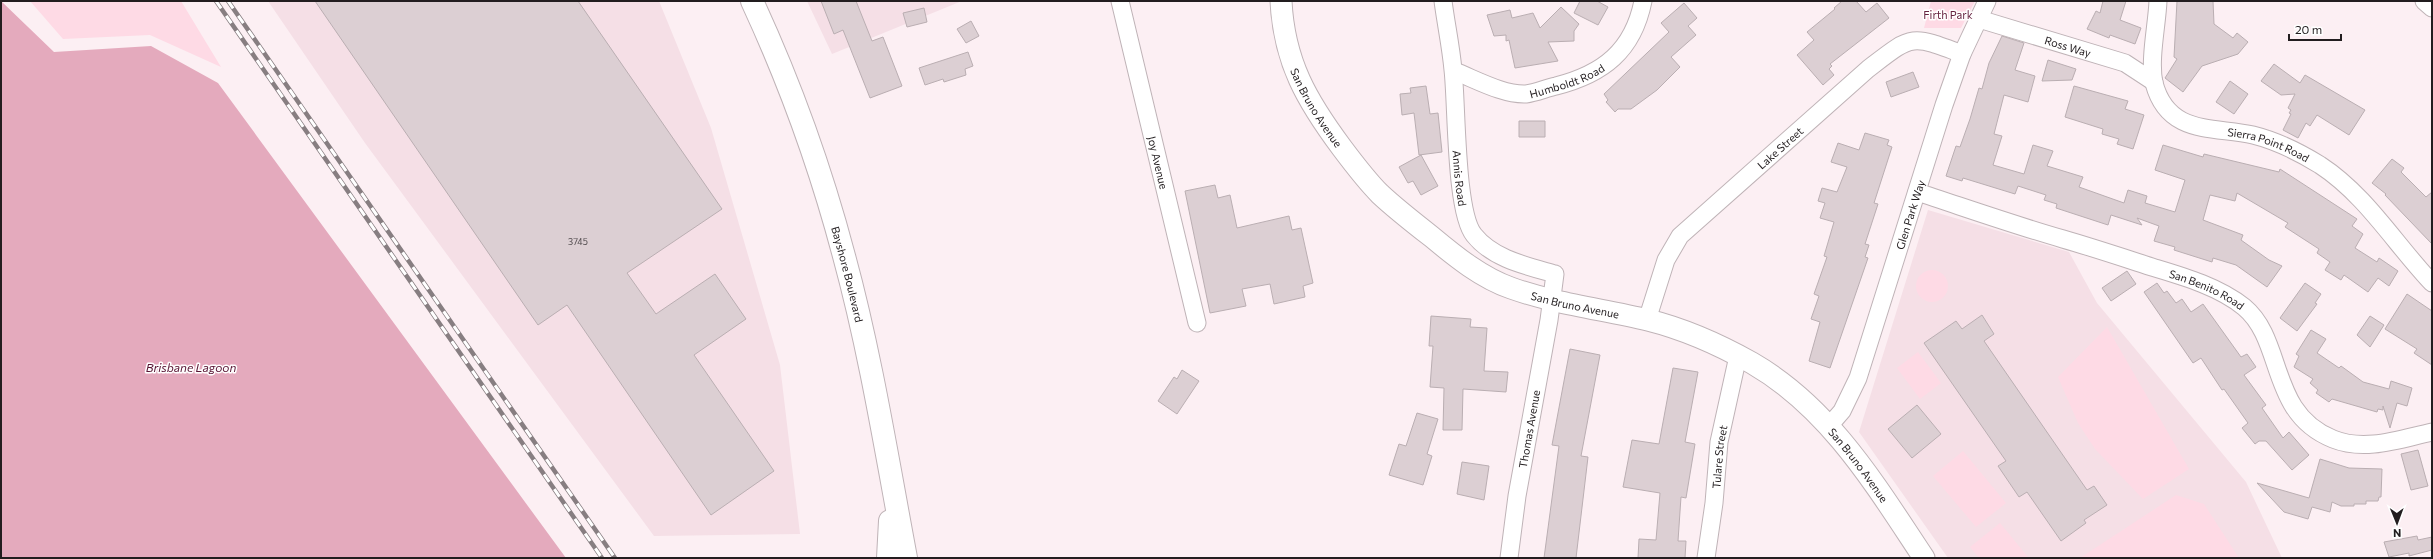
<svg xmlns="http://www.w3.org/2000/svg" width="2433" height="559" viewBox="0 0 2433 559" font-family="Commissioner,sans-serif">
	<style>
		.built { fill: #f5dfe6 }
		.green { fill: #fedae5 }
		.water { fill: #e4aabd }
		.building { fill: #dccfd3; stroke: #baaeb2 }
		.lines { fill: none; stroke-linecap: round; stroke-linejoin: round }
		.minor-casing { stroke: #bfb3b7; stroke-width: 19 }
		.tertiary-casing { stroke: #bfb3b7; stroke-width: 23 }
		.primary-casing { stroke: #bfb3b7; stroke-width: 24 }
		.minor { stroke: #fff; stroke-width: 17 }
		.tertiary { stroke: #fff; stroke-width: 21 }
		.primary { stroke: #fff; stroke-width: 22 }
		.rail-casing { stroke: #877e81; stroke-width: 4.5 }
		.rail { stroke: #fff; stroke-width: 3; stroke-dasharray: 9; stroke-linecap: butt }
		.labels { text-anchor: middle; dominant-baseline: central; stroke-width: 3; stroke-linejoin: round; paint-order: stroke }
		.number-label { font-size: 9px; fill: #504a4c }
		.park-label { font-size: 11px; fill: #66223f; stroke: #fff }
		.street-label { font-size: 11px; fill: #221d1f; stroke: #fff }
		.water-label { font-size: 12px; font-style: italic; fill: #581433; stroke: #fff }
	</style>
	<rect width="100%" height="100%" fill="#fceff3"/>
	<path class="built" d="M268 1H659L711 128 780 365 800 534 654 536 365 143Z
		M807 1H962L832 54Z
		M1928 210 2069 252 2097 303 2246 482 2282 558H1948L1859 432Z"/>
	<path class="green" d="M30 1H181L221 67 150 35 63 39Z
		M1931 1H1975L1961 28H1924Z
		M1916 286a16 16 0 1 1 32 0a16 16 0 1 1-32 0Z
		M2107 327 2189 469 2143 499 2095 449 2078 423 2058 377Z
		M1918 352 1941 383 1920 399 1897 368Z
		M1963 451 2006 503 1976 527 1933 476Z
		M2176 495 2204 504 2239 558H2080Z
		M2000 523 2028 557 2026 558H1979L1970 547Z"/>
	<path class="water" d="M1 1 54 52 151 46 218 83 566 558H1Z"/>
	<path class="building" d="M315 1H578L722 209 627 273 656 314 715 274 746 319 694 355 774 471 711 515 567 305 538 325Z
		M821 1H856L872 41 883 37 902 86 870 98 843 30 834 34Z
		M1580 1H1597L1608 7 1598 25 1574 13Z
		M1842 1H1856L1866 12 1877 3 1889 18 1830 64 1832 66 1829 69 1834 75 1823 85 1797 55 1814 40 1807 32 1835 9 1834 8Z
		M2103 1H2126L2120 20 2141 28 2135 44 2110 35 2109 38 2087 29 2096 11 2100 13Z
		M2177 1H2213L2214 24 2233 38 2237 33 2248 42 2238 54 2202 66 2183 92 2165 78 2177 59 2174 57Z
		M1684 3 1697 18 1688 26 1696 35 1671 57 1680 67 1657 90 1631 109H1618L1615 112 1606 102 1608 100 1604 94 1669 32 1661 23Z
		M1561 7 1579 24 1574 31V41L1548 42 1558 61 1515 68 1509 40 1506 41V35L1494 36 1487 15 1510 10 1512 18 1533 13 1540 28Z
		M924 8 927 22 907 27 903 13Z
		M971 21 979 36 966 43 957 29Z
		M2002 36 2024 43 2015 70 2035 76 2028 102 2004 95 1994 134 2002 136 1993 165 2024 174 2033 145 2053 151 2047 166 2083 177 2079 187 2124 203 2128 190 2147 196 2145 203 2175 212 2185 180 2155 170 2163 145 2203 157 2204 154 2279 172 2280 169 2357 219 2352 226 2363 234 2355 248 2377 262 2379 258 2398 271 2389 286 2378 278 2368 292 2344 275 2341 280 2325 270 2330 262 2317 253 2319 249 2285 227 2288 223 2237 193 2235 201 2210 195 2203 220 2243 235 2241 240 2269 260 2282 266 2267 287 2236 265 2213 258 2212 262 2174 250 2175 247 2154 241 2159 226 2137 218 2142 225 2111 215 2108 225 2056 208 2057 204 2044 200 2046 195 2018 186 2015 194 1963 178 1962 181 1946 176 1956 146 1960 147 1970 119 1979 88 1982 89 1989 63Z
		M968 52 973 66 965 69 966 75 944 82 943 79 925 85 919 68Z
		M2048 60 2076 69 2072 80 2042 81Z
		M2274 64 2300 83 2305 75 2365 110 2349 135 2317 115 2310 126 2306 123 2298 138 2283 130 2291 114 2289 113 2291 110 2288 108 2295 94 2281 95 2261 81Z
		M1913 72 1919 87 1891 97 1886 82Z
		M2230 81 2248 94 2234 114 2216 102Z
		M1426 86 1430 114 1438 113 1442 152 1419 155 1414 113 1402 115 1400 94 1411 93 1410 88Z
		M2074 86 2128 101 2125 109 2144 115 2133 149 2117 144 2119 139 2102 134 2103 129 2065 117Z
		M1519 121H1545V137H1519Z
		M1865 133 1889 140 1887 145 1892 147 1874 203 1878 204 1865 244 1869 245 1865 257 1868 258 1830 368 1809 361 1820 322 1811 319 1819 296 1814 294 1827 257 1824 256 1834 222 1820 218 1825 203 1818 201 1822 188 1837 192 1847 167 1831 162 1838 143 1859 150Z
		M1421 155 1438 186 1421 195 1413 181 1408 183 1399 167Z
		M2392 159 2404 168 2401 172 2426 197 2432 192V244L2385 195 2386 194 2372 183Z
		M1215 185 1218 198 1230 195 1237 228 1289 216 1292 230 1301 228 1313 283 1303 286 1305 297 1274 304 1270 284 1242 289 1246 306 1210 313 1185 191Z
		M2127 271 2136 284 2111 301 2102 288Z
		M2157 283 2164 293 2167 291 2176 303 2182 299 2191 312 2203 304 2241 357 2247 354 2256 367 2244 375 2266 405 2262 408 2283 438 2289 432 2309 455 2292 470 2266 441H2259L2255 444 2242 428 2248 423 2224 389 2222 390 2201 358 2193 363 2144 292Z
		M2305 283 2321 294 2315 303 2317 304 2297 331 2280 318Z
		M2407 294 2432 311V365L2414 353 2417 349 2385 329Z
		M1982 315 1994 334 1984 341 2087 490 2094 486 2107 505 2084 520 2086 523 2061 541 2027 492 2019 497 1998 466 2006 461 1924 343 1956 321 1962 329Z
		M1431 316 1471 319 1470 327 1487 328 1484 371 1508 372 1506 392 1463 389 1462 430H1443L1444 388 1430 387 1433 346H1429Z
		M2370 316 2384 325 2370 347 2357 335Z
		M2311 330 2326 339 2317 353 2339 368 2341 366 2363 382 2389 389 2391 381 2412 388 2407 406 2397 403 2390 428 2383 406V410L2378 409 2377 412 2332 399 2329 402 2316 393 2318 390 2310 383 2313 379 2294 367 2299 356 2296 354Z
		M1570 349 1600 355 1581 456 1588 457 1576 558H1544L1559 446 1552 445Z
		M1673 368 1698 372 1685 442 1695 444 1686 498 1681 497 1678 541H1686L1685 558H1638L1639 539 1656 540 1660 493 1623 487 1632 440 1659 444Z
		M1182 370 1199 381 1177 414 1158 401 1174 377 1177 379Z
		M1917 405 1941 434 1912 458 1888 429Z
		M1417 413 1438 419 1427 454 1432 456 1423 485 1389 475 1399 444 1406 446Z
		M2418 450 2428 486 2411 490 2401 454Z
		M2320 459 2349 468 2382 469 2381 497H2379L2378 501H2366V504H2354V506H2341L2332 502 2330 512 2312 507 2308 519 2284 512 2257 483 2309 498Z
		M1462 462 1489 466 1484 500 1457 494Z
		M2417 536 2418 540 2432 537V550L2409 556V553L2389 557 2384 542Z"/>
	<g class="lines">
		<g class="minor-casing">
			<g id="minor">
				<path id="s1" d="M1120 1 1197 323"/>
				<path id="s2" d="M1443 1C1446 24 1451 47 1453 70 1457 104 1455 212 1474 235 1493 259 1527 266 1555 274L1549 320 1517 496 1509 558"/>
				<path id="s3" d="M2158 1C2157 25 2149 60 2154 83 2168 136 2214 126 2253 135 2277 141 2299 152 2320 165 2366 195 2395 244 2432 283"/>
				<path d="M2424 1 2432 8"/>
				<path id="s4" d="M1979 19 2125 63 2154 82"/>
				<path id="s5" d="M1454 71C1475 79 1503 95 1526 94 1535 93 1547 88 1556 86 1603 74 1633 51 1643 1"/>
				<path id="s6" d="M1917 192C1966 208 2014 225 2063 239 2094 248 2124 258 2155 268 2185 277 2219 287 2244 307 2285 341 2268 413 2333 439 2365 452 2400 439 2432 432"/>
				<path id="s7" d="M1647 320 1666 260 1680 236 1868 69C1912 35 1910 34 1962 54"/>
				<path id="s8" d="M1829 426 1842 411 1858 378 1944 105 1962 54 1987 1"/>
				<path id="s9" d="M1706 558 1714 503 1719 442 1738 356"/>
			</g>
		</g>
		<g class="tertiary-casing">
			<g id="tertiary">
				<path id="s10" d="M1281 1C1284 62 1307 101 1342 148 1354 164 1366 180 1380 194 1396 209 1414 223 1432 237 1456 257 1482 278 1511 288 1556 304 1602 309 1648 320 1684 329 1720 345 1752 363 1830 408 1876 486 1924 558"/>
			</g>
		</g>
		<g class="primary-casing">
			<g id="primary">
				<path id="s11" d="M752 1C790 83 821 169 844 256 871 355 887 457 906 558"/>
				<path d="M888 558 890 521"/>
			</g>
		</g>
		<use href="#minor" class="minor"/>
		<use href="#tertiary" class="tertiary"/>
		<use href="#primary" class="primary"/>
		<g class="rail-casing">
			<path id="rail" d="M216 1 602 558
				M228 1 615 558"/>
		</g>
		<use href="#rail" class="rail"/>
	</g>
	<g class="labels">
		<g class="number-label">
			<text x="578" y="241">3745</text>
		</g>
		<g class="park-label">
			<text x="1948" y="14">Firth Park</text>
		</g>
		<g class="street-label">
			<text stroke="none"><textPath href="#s4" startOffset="93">Ross Way</textPath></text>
			<text stroke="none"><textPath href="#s5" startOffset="119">Humboldt Road</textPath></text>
			<text stroke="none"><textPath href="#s10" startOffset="114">San Bruno Avenue</textPath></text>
			<text stroke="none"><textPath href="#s3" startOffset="221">Sierra Point Road</textPath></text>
			<text stroke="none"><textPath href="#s7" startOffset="224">Lake Street</textPath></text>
			<text stroke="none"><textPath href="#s1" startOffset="166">Joy Avenue</textPath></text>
			<text stroke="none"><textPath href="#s2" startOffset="178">Annis Road</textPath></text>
			<text stroke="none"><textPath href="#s8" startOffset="228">Glen Park Way</textPath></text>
			<text stroke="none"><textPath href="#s11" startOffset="290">Bayshore Boulevard</textPath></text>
			<text stroke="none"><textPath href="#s6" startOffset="306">San Benito Road</textPath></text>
			<text stroke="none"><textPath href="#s10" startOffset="450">San Bruno Avenue</textPath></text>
			<text transform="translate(1529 429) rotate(-80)">Thomas Avenue</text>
			<text stroke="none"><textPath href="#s9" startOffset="102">Tulare Street</textPath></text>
			<text stroke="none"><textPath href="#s10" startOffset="786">San Bruno Avenue</textPath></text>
		</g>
		<g class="water-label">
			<text x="191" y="367">Brisbane Lagoon</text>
		</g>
	</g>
	<rect width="2433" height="559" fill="none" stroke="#221d1f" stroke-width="4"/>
	<g transform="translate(2397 523) rotate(179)" stroke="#ffffff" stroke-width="3" paint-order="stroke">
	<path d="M0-3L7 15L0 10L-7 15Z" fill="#221d1f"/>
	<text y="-6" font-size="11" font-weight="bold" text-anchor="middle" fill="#221d1f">N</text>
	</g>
	<path d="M2289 34v6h52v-6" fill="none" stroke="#221d1f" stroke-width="2"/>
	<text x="2295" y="34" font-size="12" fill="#221d1f" stroke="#ffffff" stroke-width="3" paint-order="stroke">20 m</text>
</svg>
